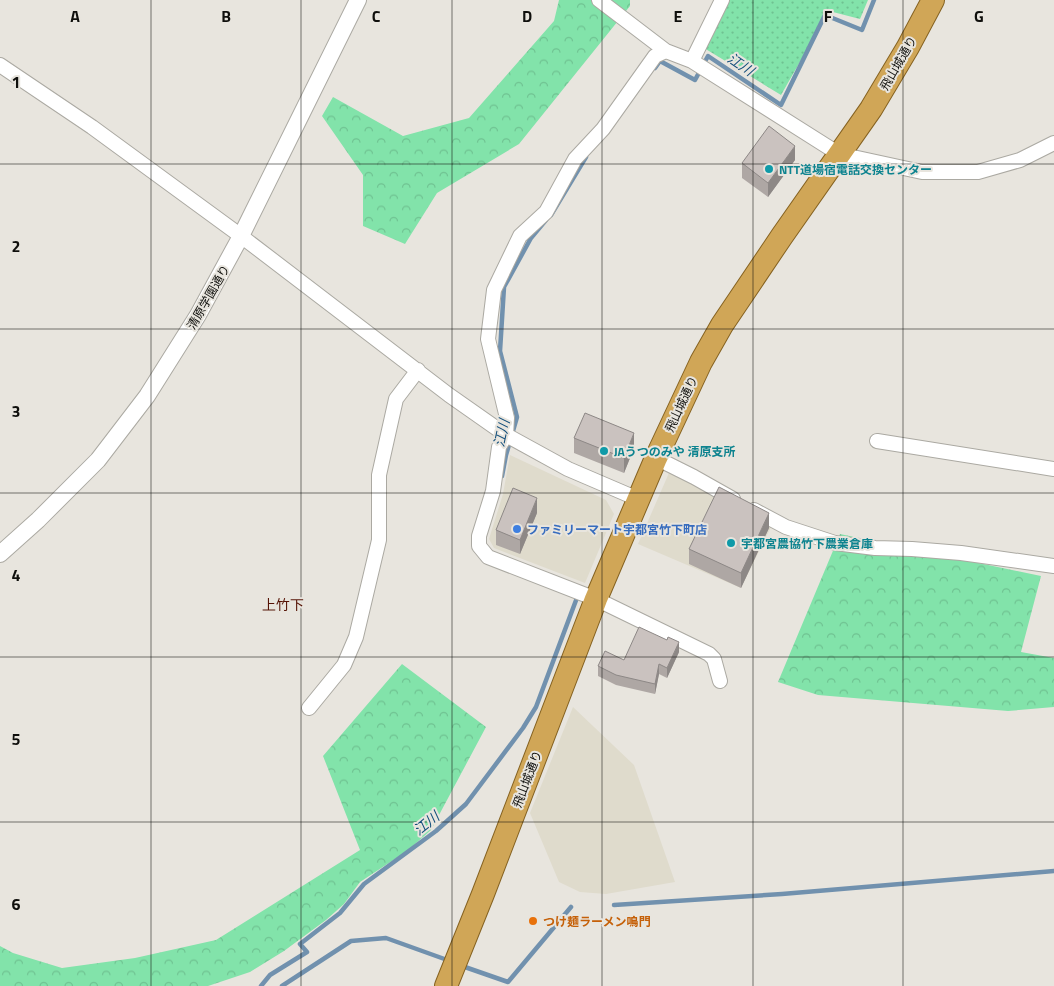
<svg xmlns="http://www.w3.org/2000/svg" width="1054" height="986" viewBox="0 0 1054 986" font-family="'Titillium Web','Noto Sans JP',sans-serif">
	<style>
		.built { fill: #dfdbcc }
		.grass { fill: url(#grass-dots) }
		.forest { fill: url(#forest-crowns) }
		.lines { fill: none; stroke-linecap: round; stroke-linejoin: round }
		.stream { stroke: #7191ae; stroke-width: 4.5 }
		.minor-casing { stroke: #aba9a2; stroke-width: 16 }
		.tertiary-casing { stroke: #aba9a2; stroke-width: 18 }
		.trunk-casing { stroke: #856221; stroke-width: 24 }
		.minor { stroke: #fff; stroke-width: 14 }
		.tertiary { stroke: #fff; stroke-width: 16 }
		.trunk { stroke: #d0a657; stroke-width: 22 }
		.wall { fill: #aea7a4 }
		.shaded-wall { fill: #8d8886 }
		.building { fill: #cac2bf; stroke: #8d8886 }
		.grid { fill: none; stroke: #0f0f0c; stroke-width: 1; stroke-opacity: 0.55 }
		.culture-dot { fill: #0f9aa8; stroke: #e8e5de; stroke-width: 2 }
		.shop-dot { fill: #3f7fe0; stroke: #e8e5de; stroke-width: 2 }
		.food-dot { fill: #e8710a; stroke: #e8e5de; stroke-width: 2 }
		.labels { text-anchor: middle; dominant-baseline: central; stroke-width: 4; stroke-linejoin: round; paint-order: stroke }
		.street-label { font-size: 12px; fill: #0f0f0c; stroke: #e8e5de }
		.culture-label { font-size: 12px; font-weight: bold; fill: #0d838f; stroke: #e8e5de; text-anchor: start }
		.shop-label { font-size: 12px; font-weight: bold; fill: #366cbe; stroke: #e8e5de; text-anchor: start }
		.food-label { font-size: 12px; font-weight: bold; fill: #c56008; stroke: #e8e5de; text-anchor: start }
		.water-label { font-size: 14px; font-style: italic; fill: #124e7b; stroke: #e8e5de }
		.neighbourhood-label { font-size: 14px; fill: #551305; stroke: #e8e5de }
		.grid-label { font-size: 16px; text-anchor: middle; font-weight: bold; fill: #0f0f0c; stroke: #e8e5de; stroke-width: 4; stroke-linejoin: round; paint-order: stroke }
	</style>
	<defs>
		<pattern id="grass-dots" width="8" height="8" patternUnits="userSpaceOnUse" patternTransform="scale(1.25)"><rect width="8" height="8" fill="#82e3aa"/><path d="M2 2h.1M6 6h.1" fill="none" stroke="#6fc291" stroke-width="1.8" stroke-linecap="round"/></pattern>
		<pattern id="forest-crowns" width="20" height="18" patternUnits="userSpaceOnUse" patternTransform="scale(1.25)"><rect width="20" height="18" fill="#82e3aa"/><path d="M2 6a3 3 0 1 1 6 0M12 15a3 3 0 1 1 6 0" fill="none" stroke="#6fc291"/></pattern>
	</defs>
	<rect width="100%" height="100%" fill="#e8e5de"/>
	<path class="built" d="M510 455 606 500 614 514 585 583 494 548 489 539 503 494Z
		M672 466 774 521 741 588 638 544Z
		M573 707 634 765 675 882 606 894 580 892 559 882 530 813Z"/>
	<path class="grass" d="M726 0H868L860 19 829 11 781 95 704 48Z"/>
	<path class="forest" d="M559 0H630V6L519 144 437 193 405 244 363 226V175L322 116 333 97 403 136 469 118 554 21Z
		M840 534 1041 576 1021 652 1054 658V707L1008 711 818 695 778 682Z
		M402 664 486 727 431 830 407 851 360 882 344 904 326 920 284 951 250 972 208 986H0V946L13 953 62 968 135 958 216 940 360 850 323 756Z"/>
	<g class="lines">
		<path class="stream" d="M655 68 660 61 695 80 708 56 781 105 825 15 862 30 874 0
			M551 215 586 157
			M502 476 506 455 517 417 500 351 504 287 531 238 546 220
			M614 905 782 894 1054 871
			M462 966 508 982 571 907
			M261 986 270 975 307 952 300 944 340 913 364 884 436 831 466 804 523 728 536 707 578 595
			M282 986 351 941 386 938 450 961"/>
		<g class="minor-casing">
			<path id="minor" d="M599 0 666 51
				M692 61 722 0
				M0 65 92 127 241 236 449 395 506 435 568 469 638 499
				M877 441 1054 469
				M656 458 694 477 733 499
				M754 510 786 527 835 543 875 548 912 549 961 553 1054 566
				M720 681 714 659 709 654 596 599 488 557 479 546V536L493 491 499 447 506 435 507 418 488 339 494 290 520 236 546 212 575 159 603 129 655 56 666 51 692 61 839 154 922 172H978L1020 160 1054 143
				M309 708 344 665 356 637 379 540V475L396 399 418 370"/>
		</g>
		<g class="tertiary-casing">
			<path id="tertiary" d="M0 554 38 520 98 460 147 396 198 315 241 236 358 0"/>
		</g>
		<g class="trunk-casing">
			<path id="trunk" d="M446 986 483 894 596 599 656 458 701 362 722 325 782 236 871 109 908 47 933 0"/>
		</g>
		<use href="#minor" class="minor"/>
		<use href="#tertiary" class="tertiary"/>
		<use href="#trunk" class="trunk"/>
	</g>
	<path class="wall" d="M795 160 768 197 742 178V163Z
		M574 438 634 448 624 473 574 453Z
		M537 513 520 554 496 545V530Z
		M769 528 741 588 689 564V549Z
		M679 652 667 678 659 674 655 694 616 685 598 676V666L624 660Z"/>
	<path class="shaded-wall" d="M795 146V160L768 197V183Z
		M634 433V448L624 473V458Z
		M537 498V513L520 554V540Z
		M769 513V528L741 588V573Z
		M679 642V652L667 678V668Z
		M659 664V674L655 694V684Z"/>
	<path class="building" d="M769 126 795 146 768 183 742 163Z
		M585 413 634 433 624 458 574 438Z
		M719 487 769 513 741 573 689 549Z
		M513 488 537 498 520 540 496 530Z
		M639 627 667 640 668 637 679 642 667 668 659 664 655 684 616 675 598 666 605 651 624 660Z"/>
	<path class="grid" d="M151 0V986M301 0V986M452 0V986M602 0V986M753 0V986M903 0V986M0 164H1054M0 329H1054M0 493H1054M0 657H1054M0 822H1054"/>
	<g class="culture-dot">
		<circle cx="769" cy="169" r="5"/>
		<circle cx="604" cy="451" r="5"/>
		<circle cx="731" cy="543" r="5"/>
	</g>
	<circle class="shop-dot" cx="517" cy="529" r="5"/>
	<circle class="food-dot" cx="533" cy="921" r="5"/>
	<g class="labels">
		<g class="street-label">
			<text transform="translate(898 63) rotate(-60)">飛山城通り</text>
			<text transform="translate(208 297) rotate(-60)">清原学園通り</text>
			<text transform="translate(681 404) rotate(-65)">飛山城通り</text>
			<text transform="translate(527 779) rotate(-69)">飛山城通り</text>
		</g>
		<g class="culture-label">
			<text x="779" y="169">NTT道場宿電話交換センター</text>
			<text x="614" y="451">JAうつのみや 清原支所</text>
			<text x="741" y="543">宇都宮農協竹下農業倉庫</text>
		</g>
		<g class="shop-label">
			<text x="527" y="529">ファミリーマート宇都宮竹下町店</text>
		</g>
		<g class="food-label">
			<text x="543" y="921">つけ麺ラーメン鳴門</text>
		</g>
		<g class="water-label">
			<text transform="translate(741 64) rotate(34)">江川</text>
			<text transform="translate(501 433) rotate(-78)">江川</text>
			<text transform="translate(426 823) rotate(-39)">江川</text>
		</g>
		<g class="neighbourhood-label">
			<text x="283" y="604">上竹下</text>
		</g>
	</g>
	<g class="grid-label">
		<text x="75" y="22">A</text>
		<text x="226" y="22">B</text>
		<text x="376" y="22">C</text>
		<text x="527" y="22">D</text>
		<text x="678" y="22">E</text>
		<text x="828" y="22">F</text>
		<text x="979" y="22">G</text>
		<text x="16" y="88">1</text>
		<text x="16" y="252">2</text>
		<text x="16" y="417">3</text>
		<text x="16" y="581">4</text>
		<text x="16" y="745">5</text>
		<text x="16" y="910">6</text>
	</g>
</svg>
